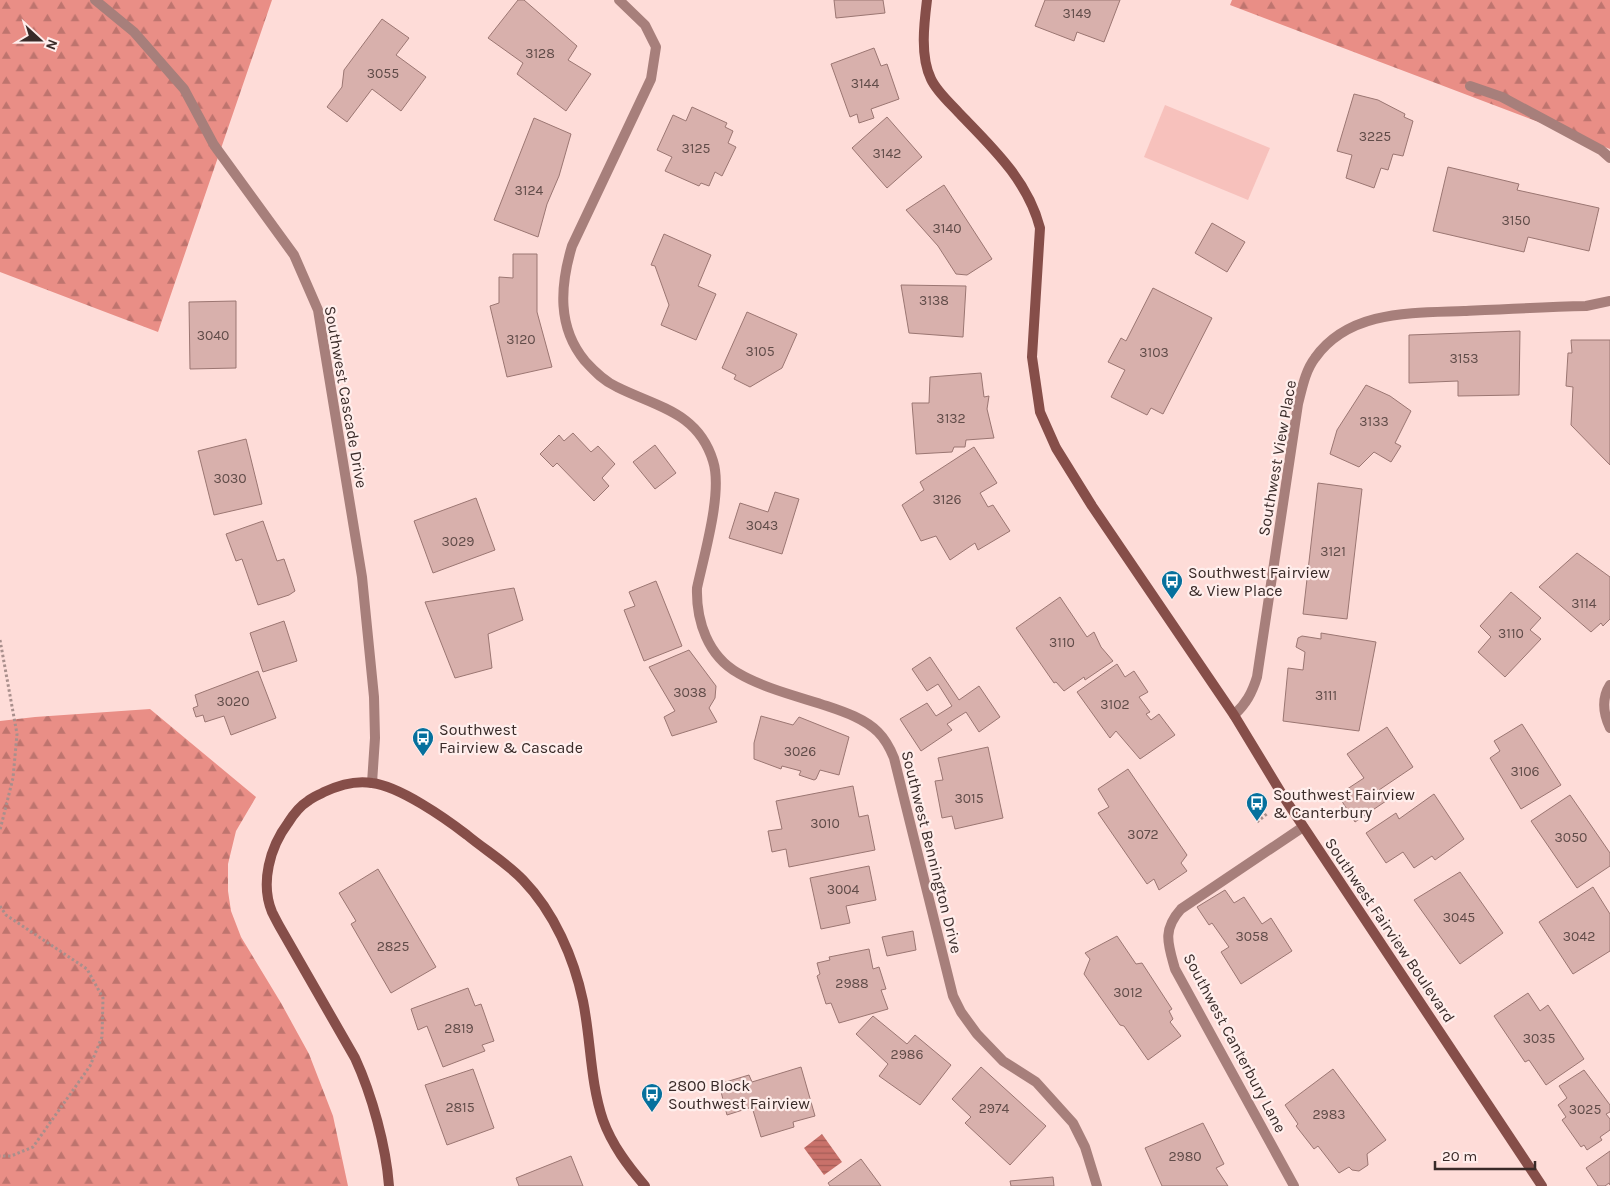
<svg xmlns="http://www.w3.org/2000/svg" width="1610" height="1186" viewBox="0 0 1610 1186" font-family="Karla,sans-serif">
	<style>
		.green { fill: #f7c1bc }
		.forest { fill: url(#forest-firs) }
		.water { fill: url(#water-rules) }
		.building { fill: #d8b0ac; stroke: #9b7672 }
		.lines { fill: none; stroke-linecap: round; stroke-linejoin: round }
		.path { stroke: #a98f8c; stroke-width: 3; stroke-dasharray: 2.5 2.5; stroke-linecap: butt }
		.street { stroke: #a77f7b; stroke-width: 10 }
		.secondary { stroke: #864e49; stroke-width: 10 }
		.labels { text-anchor: middle; dominant-baseline: central; stroke-width: 4.5; stroke-linejoin: round; paint-order: stroke }
		.number-label { font-size: 14px; fill: #614c49 }
		.street-label { font-size: 16px; fill: #392a28; stroke: #ffeeec }
		.poi-label { font-size: 16px; fill: #392a28; stroke: #ffeeec; text-anchor: start }
	</style>
	<defs>
		<pattern id="forest-firs" width="22" height="20" patternUnits="userSpaceOnUse" patternTransform="scale(1.25)"><rect width="22" height="20" fill="#e98e86"/><path d="M5 1l3.5 6h-7zM16 11l3.5 6h-7z" fill="#be746e"/></pattern>
		<pattern id="water-rules" width="6" height="5" patternUnits="userSpaceOnUse" patternTransform="scale(1.25)"><rect width="6" height="5" fill="#c9716a"/><path d="M0 2.5h6" fill="none" stroke="#a45d57"/></pattern>
	</defs>
	<rect width="100%" height="100%" fill="#fedcd8"/>
	<path class="green" d="M1165 105 1270 148 1248 200 1144 157Z"/>
	<path class="forest" d="M0 0H272L158 332 0 272Z
		M1232 0H1610V149L1230 5Z
		M150 709 256 797 236 831 228 864V891L231 911 241 937 281 1003 309 1054 333 1116 348 1186H0V721L35 717Z"/>
	<path class="water" d="M822 1134 842 1162 824 1175 804 1148Z"/>
	<path class="building" d="M518 0H524L577 46 568 60 591 74 566 111 517 74 523 63 488 38Z
		M834 0H883L885 13 836 18Z
		M1045 0H1120L1104 42 1077 32 1074 41 1035 26Z
		M382 19 409 38 396 55 426 77 401 111 372 89 347 122 327 107 342 87 344 70Z
		M874 48 881 66 887 64 899 99 871 109 874 118 859 123 857 114 850 117 831 64Z
		M1354 94 1378 100 1405 114 1404 117 1413 121 1403 156 1393 154 1388 170 1381 168 1374 188 1346 178 1352 155 1337 151Z
		M692 107 727 123 725 127 733 131 728 143 736 147 722 176 715 172 709 186 701 183 699 186 665 171 672 157 657 150 673 115 686 121Z
		M887 117 922 157 887 188 852 148Z
		M534 118 571 134 559 176 547 204 538 237 494 220Z
		M1448 167 1519 184 1517 190 1599 208 1589 251 1528 237 1524 252 1433 231Z
		M944 185 992 259 967 275 956 274 938 246 906 210Z
		M1212 223 1245 242 1227 272 1195 253Z
		M664 234 711 255 698 286 716 294 696 340 661 325 669 305 655 266 651 265Z
		M513 254H537V312L552 367 507 377 490 306 499 303V277L513 278Z
		M901 285 966 286 963 337 909 333Z
		M1153 288 1212 318 1163 414 1151 408 1147 415 1111 397 1125 370 1108 362 1121 338 1126 341Z
		M236 301V368L190 369 189 302Z
		M747 312 797 334 782 368 750 387 734 379 736 375 722 368Z
		M1520 331 1519 395 1458 396V381L1409 383V335Z
		M1571 340H1610V465L1571 425 1573 387 1566 386 1568 353H1572Z
		M981 373 984 397 989 396 987 409 994 438 966 440 965 447H954L952 452 916 454 912 403H929L930 377Z
		M1366 385 1390 396 1411 411 1395 443 1401 446 1391 462 1374 452 1359 467 1330 454 1337 430Z
		M573 433 591 452 598 446 615 464 602 478 609 486 594 501 557 463 553 467 540 454 559 435 564 441Z
		M246 439 262 504 214 515 198 451Z
		M655 445 676 473 655 489 633 462Z
		M974 447 997 483 980 493 988 507 993 505 1010 531 978 550 975 543 950 560 936 536 921 541 902 505 924 490 920 482Z
		M1318 483 1362 489 1347 619 1303 614Z
		M775 492 799 499 782 554 729 538 740 503 768 512Z
		M476 498 495 550 433 573 414 521Z
		M263 521 277 561 284 559 295 591 289 595 258 605 242 559 236 561 226 534Z
		M1577 553 1610 577V619L1603 626 1601 623 1591 632 1539 587Z
		M656 581 682 646 644 661 624 610 635 606 629 592Z
		M514 588 523 620 488 634 492 668 455 678 425 602Z
		M1511 592 1541 618 1530 630 1541 639 1505 677 1478 652 1491 637 1480 626Z
		M1060 597 1087 637 1094 632 1101 647 1113 661 1085 680 1084 677 1064 691 1056 682 1054 683 1016 628Z
		M284 621 297 661 263 672 250 633Z
		M1321 633 1376 642 1359 731 1283 721 1288 668 1303 670 1305 652 1296 647 1298 638 1302 636 1321 639Z
		M689 650 716 686 715 698 709 708 717 722 672 736 664 717 675 711 649 667Z
		M930 657 959 700 979 686 1000 717 979 732 966 712 947 724 952 730 921 751 900 719 927 703 936 716 952 706 938 684 927 691 912 669Z
		M1117 664 1125 677 1134 671 1148 692 1139 697 1150 712 1146 714 1151 720 1159 714 1175 735 1140 759 1116 731 1110 738 1077 692Z
		M258 671 276 718 231 735 224 716 205 722 203 715 196 717 193 708 198 706 195 695Z
		M761 716 793 725 799 717 849 737 839 775 820 770 816 779 814 780 799 775 801 771 782 766 781 769 754 759V743Z
		M1522 724 1561 785 1521 809 1490 758 1500 751 1494 741Z
		M1387 727 1413 767 1379 790 1386 801 1355 822 1338 795 1364 778 1347 754Z
		M988 747 1003 818 955 829 952 816 942 818 935 781 943 780 938 758Z
		M1128 769 1187 855 1181 863 1187 871 1159 890 1154 879 1147 884 1098 813 1109 807 1098 789Z
		M853 786 859 817 868 815 875 850 789 867 786 849 772 852 768 831 782 829 776 801Z
		M1434 794 1464 839 1435 860 1432 856 1414 868 1403 852 1386 863 1366 833 1396 813 1399 819Z
		M1570 795 1610 853V866L1577 888 1531 821Z
		M869 866 876 900 846 906 850 923 821 929 810 878Z
		M378 869 436 967 391 993 351 924 356 921 339 893Z
		M1460 872 1503 933 1460 964 1414 900Z
		M1593 887 1610 914V951L1573 974 1539 922Z
		M1225 890 1234 903 1244 897 1262 924 1271 918 1292 951 1241 984 1221 952 1229 947 1212 923 1209 925 1197 907Z
		M913 931 916 950 887 956 882 937Z
		M1117 936 1136 964 1142 963 1172 1009 1169 1011 1173 1019 1170 1022 1181 1036 1148 1060 1124 1026 1120 1025 1084 974 1090 959 1085 953Z
		M869 949 873 969 879 967 886 989 881 990 888 1009 839 1023 831 1003 826 1004 817 976 820 974 817 963 830 960 829 957Z
		M468 988 475 1006 481 1004 494 1041 482 1045 485 1051 443 1067 427 1026 418 1030 411 1009Z
		M1528 993 1540 1011 1548 1005 1584 1059 1546 1085 1529 1060 1525 1062 1494 1016Z
		M873 1016 907 1044 915 1035 951 1065 920 1105 879 1076 888 1064 856 1034Z
		M801 1067 815 1116 793 1122 794 1127 761 1137 752 1107 727 1115 719 1084 749 1075 752 1082Z
		M981 1067 1046 1126 1010 1165 965 1123 971 1117 952 1099Z
		M473 1069 494 1128 447 1145 425 1085Z
		M1333 1069 1386 1140 1367 1154 1368 1165 1359 1171 1352 1170 1349 1167 1339 1173 1318 1146 1314 1149 1296 1126 1298 1124 1285 1105Z
		M1584 1070 1610 1105V1112L1606 1114 1610 1119V1130L1600 1137 1602 1140 1587 1150 1584 1145 1581 1147 1562 1120 1566 1117 1558 1105 1567 1098 1559 1086Z
		M1203 1123 1224 1164 1216 1168 1228 1186H1162L1145 1148Z
		M1610 1151V1185L1609 1183 1605 1186H1598L1586 1168Z
		M571 1156 583 1186H519L516 1178Z
		M861 1159 881 1186H830L828 1183Z
		M1053 1177 1054 1186H1011L1010 1181Z"/>
	<g class="lines">
		<path class="path" d="M0 640 17 734 13 778 0 830
			M1257 822 1268 813
			M0 906 6 915 87 969 103 998 102 1037 90 1066 33 1147 11 1156H0"/>
		<path class="street" d="M95 0 134 32 184 89 214 145 294 255 318 310 362 577 374 697 375 738 372 783
			M619 0 645 25 656 47 651 79 572 246C560 286 557 327 585 361 595 372 604 381 617 387 657 407 698 412 713 461 723 492 704 555 697 588 696 621 708 656 738 673 763 688 800 697 827 706 845 712 865 719 878 732 886 740 890 748 894 758L953 996 961 1012 977 1034 1003 1061 1036 1082 1073 1123 1085 1147 1097 1186
			M1470 86 1502 97 1601 150 1610 158
			M1610 685C1601 699 1603 713 1610 728
			M1234 715C1246 704 1252 693 1257 677L1298 404C1302 389 1305 371 1315 358 1349 310 1412 313 1464 311 1505 309 1545 307 1586 306L1610 301
			M1294 1186 1175 969C1168 944 1162 930 1181 909L1303 827"/>
		<path class="secondary" d="M927 0C924 24 920 56 931 79 937 92 951 104 960 114 993 148 1028 181 1040 228L1032 357 1040 412 1056 448 1092 506 1234 715 1285 799 1542 1186
			M389 1186C386 1146 372 1095 355 1058L281 929C278 924 275 918 272 912 260 883 270 847 288 823 293 815 300 806 308 801 313 797 319 795 324 792 339 785 355 780 372 783 399 786 445 818 467 835 485 850 507 863 523 880 554 912 574 958 583 1001 591 1040 590 1082 603 1120 612 1145 628 1166 645 1186"/>
	</g>
	<defs>
		<g id="bus-pin" transform="scale(1.125)"><path d="M0 17L-7.5 6A9.5 9.5 0 1 1 7.5 6Z" fill="#06709d" stroke="#ffeeec"/><path d="M-5-6H5V4H4V6H2V4H-2V6H-4V4H-5ZM-3.5-4V0h7V-4ZM-3.5 1.2v1.5H-2V1.2ZM2 1.2v1.5H3.5V1.2Z" fill="#fff"/></g>
	</defs>
	<g fill-rule="evenodd">
		<use href="#bus-pin" x="1172" y="581"/>
		<use href="#bus-pin" x="423" y="738"/>
		<use href="#bus-pin" x="1257" y="803"/>
		<use href="#bus-pin" x="652" y="1094"/>
	</g>
	<g class="labels">
		<g class="number-label">
			<text x="1077" y="13">3149</text>
			<text x="540" y="53">3128</text>
			<text x="383" y="73">3055</text>
			<text x="865" y="83">3144</text>
			<text x="1375" y="136">3225</text>
			<text x="696" y="148">3125</text>
			<text x="887" y="153">3142</text>
			<text x="529" y="190">3124</text>
			<text x="1516" y="220">3150</text>
			<text x="947" y="228">3140</text>
			<text x="934" y="300">3138</text>
			<text x="213" y="335">3040</text>
			<text x="521" y="339">3120</text>
			<text x="760" y="351">3105</text>
			<text x="1154" y="352">3103</text>
			<text x="1464" y="358">3153</text>
			<text x="951" y="418">3132</text>
			<text x="1374" y="421">3133</text>
			<text x="230" y="478">3030</text>
			<text x="947" y="499">3126</text>
			<text x="762" y="525">3043</text>
			<text x="458" y="541">3029</text>
			<text x="1333" y="551">3121</text>
			<text x="1584" y="603">3114</text>
			<text x="1511" y="633">3110</text>
			<text x="1062" y="642">3110</text>
			<text x="690" y="692">3038</text>
			<text x="1326" y="695">3111</text>
			<text x="233" y="701">3020</text>
			<text x="1115" y="704">3102</text>
			<text x="800" y="751">3026</text>
			<text x="1525" y="771">3106</text>
			<text x="969" y="798">3015</text>
			<text x="825" y="823">3010</text>
			<text x="1143" y="834">3072</text>
			<text x="1571" y="837">3050</text>
			<text x="843" y="889">3004</text>
			<text x="1459" y="917">3045</text>
			<text x="1252" y="936">3058</text>
			<text x="1579" y="936">3042</text>
			<text x="393" y="946">2825</text>
			<text x="852" y="983">2988</text>
			<text x="1128" y="992">3012</text>
			<text x="459" y="1028">2819</text>
			<text x="1539" y="1038">3035</text>
			<text x="907" y="1054">2986</text>
			<text x="460" y="1107">2815</text>
			<text x="994" y="1108">2974</text>
			<text x="1585" y="1109">3025</text>
			<text x="1329" y="1114">2983</text>
			<text x="1185" y="1156">2980</text>
		</g>
		<g class="street-label">
			<text transform="translate(346 397) rotate(80)">Southwest Cascade Drive</text>
			<text transform="translate(1277 458) rotate(-80)">Southwest View Place</text>
			<text transform="translate(932 852) rotate(76)">Southwest Bennington Drive</text>
			<text transform="translate(1390 930) rotate(56)">Southwest Fairview Boulevard</text>
			<text transform="translate(1235 1043) rotate(62)">Southwest Canterbury Lane</text>
		</g>
		<g class="poi-label">
			<text x="1188" y="572">Southwest Fairview<tspan x="1188" dy="18">&amp; View Place</tspan></text>
			<text x="439" y="729">Southwest<tspan x="439" dy="18">Fairview &amp; Cascade</tspan></text>
			<text x="1273" y="794">Southwest Fairview<tspan x="1273" dy="18">&amp; Canterbury</tspan></text>
			<text x="668" y="1085">2800 Block<tspan x="668" dy="18">Southwest Fairview</tspan></text>
		</g>
	</g>
	<g transform="translate(40 40) rotate(111)" stroke="#ffeeec" stroke-width="4" paint-order="stroke">
	<path d="M0-4L9 19L0 12L-9 19Z" fill="#392a28"/>
	<text y="-8" font-size="14" font-weight="bold" text-anchor="middle" fill="#392a28">N</text>
	</g>
	<path d="M1435 1161v8h100v-8" fill="none" stroke="#392a28" stroke-width="2.5"/>
	<text x="1442" y="1161" font-size="15" fill="#392a28" stroke="#ffeeec" stroke-width="4" paint-order="stroke">20 m</text>
</svg>
